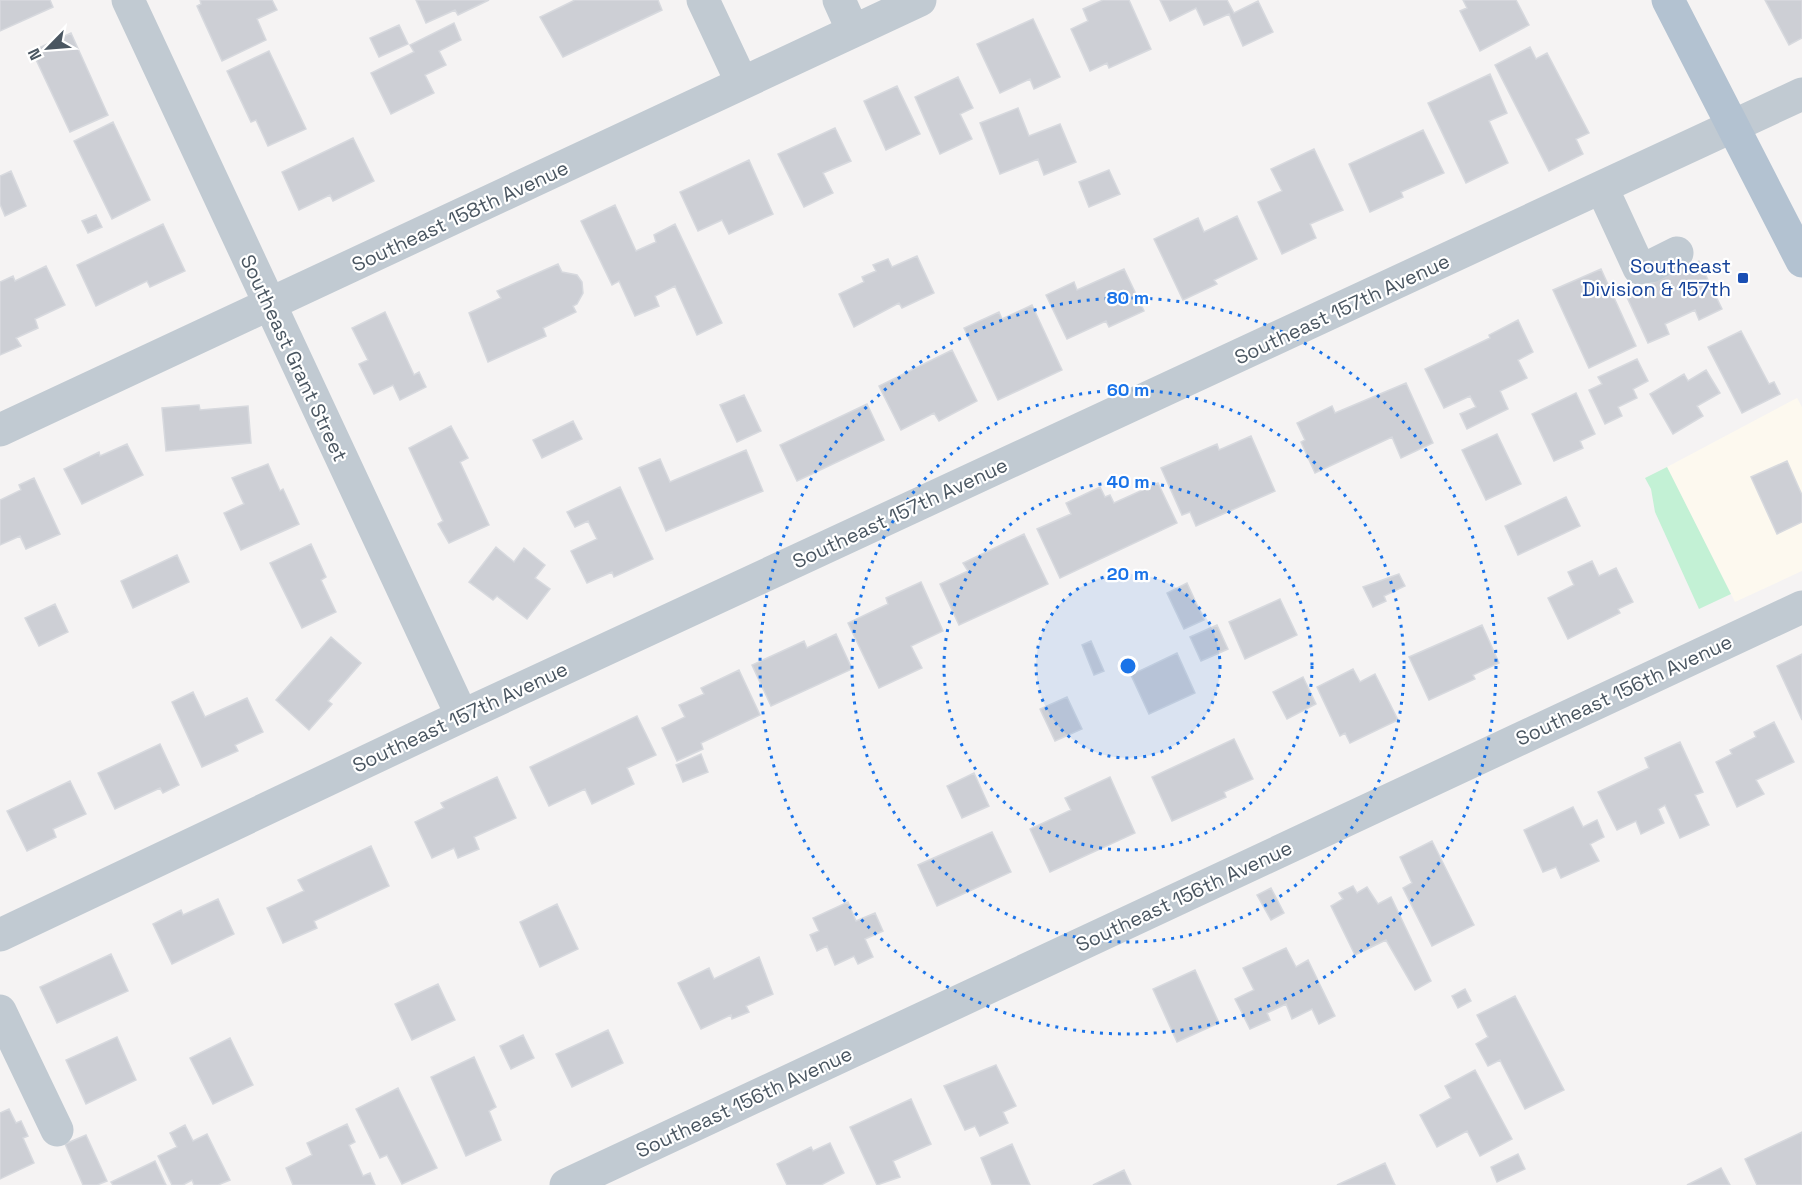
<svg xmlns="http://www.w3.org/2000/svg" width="1802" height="1185" viewBox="0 0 1802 1185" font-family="'Space Grotesk',sans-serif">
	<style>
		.commercial { fill: #fdf9ef }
		.green { fill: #c3f1d5 }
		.building { fill: #cdcfd5; stroke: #d7d9de; stroke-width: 1.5 }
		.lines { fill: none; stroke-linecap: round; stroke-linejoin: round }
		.minor { stroke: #c1cad2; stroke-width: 33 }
		.major { stroke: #b3c2d1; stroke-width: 33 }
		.ring { fill: none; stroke: #1a73e8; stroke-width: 3; stroke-dasharray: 3 6 }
		.transit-dot { fill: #1a4fb4; stroke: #fff; stroke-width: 2 }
		.labels { text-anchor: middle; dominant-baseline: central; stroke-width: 4.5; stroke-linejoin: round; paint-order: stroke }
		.street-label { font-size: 20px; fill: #4a5661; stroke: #fff }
		.transit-label { font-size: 20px; fill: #164399; stroke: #fff; text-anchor: end }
		.centre { fill: #1a73e8; stroke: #fff; stroke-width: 3 }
		.ring-label { font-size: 18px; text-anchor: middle; font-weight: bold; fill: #1a73e8; stroke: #fff; stroke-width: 4.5; stroke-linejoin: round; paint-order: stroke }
	</style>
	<rect width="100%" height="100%" fill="#f5f3f3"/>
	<path class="commercial" d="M1797 398 1802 407V571L1735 602 1667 467Z"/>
	<path class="green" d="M1667 467 1731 594 1699 609 1655 512 1651 489 1645 478Z"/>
	<path class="building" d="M0 0H50L53 7 0 31Z
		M200 0H272L277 10 257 19 266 40 222 61 197 6 201 4Z
		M416 0H489L458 15 455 10 426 23Z
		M575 0H658L662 10 563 57 540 17Z
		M1103 0H1129L1151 49 1109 68 1107 63 1090 71 1071 29 1088 21 1083 9Z
		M1160 0H1227L1234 13 1258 1 1273 32 1243 46 1229 14 1204 25 1196 8 1170 21Z
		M1463 0H1516L1529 25 1480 51 1460 11 1467 8Z
		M1765 0H1802V38L1789 45Z
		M1033 19 1060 77 1034 89 1030 79 1000 93 977 44Z
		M454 23 461 40 439 51 446 65 425 75 434 93 391 114 371 73 414 52 410 45Z
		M399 25 408 44 379 57 370 38Z
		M71 33 108 115 70 132 32 51Z
		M1530 47 1536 59 1547 53 1589 133 1576 139 1583 154 1549 171 1495 65Z
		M269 51 306 129 268 146 256 120 251 122 227 71Z
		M1490 74 1507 113 1489 121 1508 163 1466 183 1428 103Z
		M958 77 973 108 960 114 972 139 940 154 915 97Z
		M897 86 920 134 886 150 864 101Z
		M1018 108 1029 136 1060 124 1076 162 1044 175 1038 159 1000 174 980 123Z
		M113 122 150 200 112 219 74 141Z
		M835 128 851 161 823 173 833 193 804 207 778 154Z
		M1423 130 1444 173 1401 192 1403 197 1370 212 1349 164Z
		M353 138 374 181 333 201 330 195 299 210 282 172Z
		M1314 149 1343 210 1310 224 1316 238 1282 254 1258 202 1282 191 1271 169Z
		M749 160 773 214 729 234 722 220 698 231 680 192Z
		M1109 170 1120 194 1089 207 1079 182Z
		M11 171 26 206 5 216 0 204V176Z
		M615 205 636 251 656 242 654 235 675 224 722 323 697 335 675 286 655 296 659 306 635 316 619 281 612 285 581 221Z
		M96 215 102 227 88 233 82 221Z
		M1237 216 1257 259 1214 280 1217 284 1183 300 1154 239 1198 218 1204 232Z
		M163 224 185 271 150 287 147 281 96 306 77 265Z
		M917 256 934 293 902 308 899 303 854 327 839 294 864 282 862 277 876 271 873 265 888 259 892 267Z
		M1699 261 1722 309 1699 320 1695 310 1665 324 1669 334 1648 343 1626 295Z
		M558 264 562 272 577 275 582 282 583 293 577 304 573 306 576 312 543 328 546 336 488 362 469 313 501 298 497 291Z
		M46 266 65 305 35 319 38 328 16 338 21 346 0 355V282L13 276 15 281Z
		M1124 269 1144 311 1109 327 1106 321 1067 339 1046 295 1074 282 1077 290Z
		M1601 269 1636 346 1589 368 1553 290Z
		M1032 305 1062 370 998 400 964 328 999 312 1002 319Z
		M385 312 414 375 419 372 426 387 400 400 393 385 374 394 359 364 368 360 352 328Z
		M1518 320 1533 352 1518 360 1527 378 1500 391 1508 409 1467 429 1460 414 1476 407 1470 396 1444 408 1425 369 1490 338 1489 335Z
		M1741 331 1769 384 1774 382 1780 394 1742 413 1708 347Z
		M952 350 977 401 939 421 934 413 901 430 879 386Z
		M1637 359 1648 381 1633 389 1637 398 1618 407 1622 416 1605 424 1589 390 1602 384 1598 377Z
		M1706 370 1720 393 1697 406 1703 416 1673 434 1650 394 1684 374 1688 381Z
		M1406 383 1433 443 1401 458 1392 437 1315 473 1301 442 1305 440 1297 423 1332 406 1335 413Z
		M1576 393 1595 434 1580 441 1583 448 1554 461 1532 414Z
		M744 395 761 431 737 442 720 405Z
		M867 404 884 440 797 481 780 445Z
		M199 405 200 410 248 406 251 443 166 451 162 408Z
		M573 421 582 439 542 458 533 440Z
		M451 426 468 458 460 462 489 525 449 543 438 524 443 521 409 448Z
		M1497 434 1521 484 1486 500 1462 450Z
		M1251 436 1275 491 1196 526 1190 512 1182 515 1161 468 1217 444 1219 450Z
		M127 444 143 475 82 504 64 469 99 452 100 456Z
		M746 450 763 491 666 531 639 468 660 459 670 482Z
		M1787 461 1802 495V522L1777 534 1751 477Z
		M268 464 280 491 283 489 299 524 241 550 224 513 244 504 232 478Z
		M34 478 60 534 26 549 20 536 0 545V500L21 490 19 485Z
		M1158 483 1177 523 1060 578 1037 529 1071 514 1066 503 1100 487 1105 497 1110 495 1114 503Z
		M620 487 653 559 614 577 612 572 587 583 571 551 597 539 588 521 575 527 567 512Z
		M1566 497 1580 526 1518 555 1505 526Z
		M1024 534 1048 584 959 625 940 584 968 571 963 563Z
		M311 544 326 577 321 580 336 612 302 628 270 563Z
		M496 547 514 562 524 548 545 565 535 578 550 589 527 619 497 596 493 600 469 582Z
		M177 555 189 582 133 608 121 581Z
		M1592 561 1599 576 1616 568 1633 602 1618 609 1620 613 1568 639 1548 598 1574 585 1568 572Z
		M1399 574 1405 586 1384 596 1386 601 1373 607 1363 587Z
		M921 582 943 631 911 646 922 668 879 688 848 623 888 604 886 598Z
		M1187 583 1204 620 1184 629 1167 593Z
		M1280 599 1297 635 1245 659 1229 622Z
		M55 604 68 632 39 646 25 618Z
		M1217 625 1228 649 1201 661 1190 637Z
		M1482 625 1499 663 1473 675 1475 679 1429 700 1409 657Z
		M836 634 852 669 771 706 752 665 804 641 807 648Z
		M331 637 361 663 328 701 332 704 309 730 276 700Z
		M1091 641 1104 671 1094 675 1082 645Z
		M1177 653 1195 693 1149 714 1131 675Z
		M1802 654V720L1777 666Z
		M1353 669 1360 682 1375 674 1398 720 1350 743 1345 733 1340 736 1317 687Z
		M739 670 760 715 701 743 703 749 677 761 662 728 685 717 679 705 704 694 701 688Z
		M1303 677 1316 704 1287 719 1273 692Z
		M193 692 205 717 247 698 263 732 235 745 238 751 202 767 172 702Z
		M1067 697 1082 729 1055 741 1040 709Z
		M637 716 656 755 627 768 634 784 592 804 585 789 549 806 530 767Z
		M1774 722 1794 762 1756 780 1764 794 1737 807 1716 762 1732 754 1730 750 1756 737 1754 732Z
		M1234 739 1253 779 1224 792 1226 797 1172 821 1152 777Z
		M1680 742 1703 792 1695 795 1709 825 1680 838 1665 805 1658 809 1664 823 1641 834 1636 821 1617 830 1598 792 1649 768 1645 758Z
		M160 744 179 785 163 793 160 788 115 809 98 773Z
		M701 754 708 772 683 782 676 765Z
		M974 773 989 806 962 818 947 786Z
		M497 777 516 818 474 837 479 849 458 858 454 848 432 858 415 822 444 808 441 803Z
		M1110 777 1135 833 1050 872 1030 829 1071 810 1065 798Z
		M70 781 86 814 53 829 56 837 27 851 7 811Z
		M1573 807 1583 827 1597 820 1604 837 1590 844 1599 861 1561 878 1556 867 1543 872 1524 830Z
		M992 832 1011 872 937 906 918 865Z
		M1432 841 1474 925 1432 946 1403 888 1412 883 1400 857Z
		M371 846 389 886 314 921 317 928 283 943 267 908 304 891 298 880Z
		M1353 886 1357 893 1367 887 1378 904 1391 897 1431 981 1415 990 1386 940 1355 955 1331 906 1343 899 1339 893Z
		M1271 888 1284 913 1271 920 1257 895Z
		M218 899 234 934 172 964 153 924 181 910 183 915Z
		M848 902 856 921 875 913 883 931 865 939 873 957 858 964 854 956 835 965 827 946 817 951 810 935 819 931 813 918Z
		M557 904 578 949 540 967 520 922Z
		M1286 948 1296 967 1308 960 1335 1016 1319 1024 1312 1009 1292 1019 1286 1004 1267 1013 1270 1020 1250 1029 1235 999 1254 990 1243 968Z
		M111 954 128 991 57 1023 40 987Z
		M759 957 773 994 746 1006 749 1012 732 1019 731 1015 701 1029 678 983 709 968 714 979Z
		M1195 970 1219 1023 1177 1042 1153 989Z
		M438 984 455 1020 412 1040 395 1004Z
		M1465 989 1471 1001 1458 1008 1452 996Z
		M1515 996 1564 1090 1525 1109 1500 1060 1488 1066 1476 1044 1488 1037 1477 1015Z
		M608 1030 623 1063 572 1087 556 1054Z
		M523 1035 534 1058 511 1069 500 1046Z
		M117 1037 136 1080 86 1104 66 1060Z
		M230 1038 253 1085 213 1104 190 1058Z
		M474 1057 496 1107 489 1111 501 1140 466 1156 431 1077Z
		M996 1065 1016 1106 1003 1112 1008 1123 980 1136 975 1126 965 1130 944 1086Z
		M1475 1070 1512 1139 1480 1156 1467 1131 1437 1147 1420 1115 1451 1098 1445 1086Z
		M398 1088 437 1168 402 1184 387 1155 380 1158 356 1109Z
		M911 1099 931 1144 893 1161 900 1177 877 1185 850 1127Z
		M9 1109 16 1123 21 1121 28 1136 23 1138 34 1163 0 1179V1113Z
		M347 1124 355 1142 349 1145 363 1176 370 1173 375 1185H293L286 1168 312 1155 307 1143Z
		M185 1125 193 1141 207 1134 230 1180 218 1185H194L192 1180 183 1185H172L158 1156 177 1147 170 1133Z
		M1802 1132V1185H1757L1745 1159Z
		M86 1135 107 1181 97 1185H83L65 1144Z
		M830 1143 844 1173 821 1185H787L777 1164 811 1147 813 1151Z
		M1012 1144 1030 1185H992L981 1158Z
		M1518 1154 1525 1169 1497 1182 1491 1167Z
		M155 1161 166 1185H113L111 1182Z
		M1385 1163 1395 1185H1337Z
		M1721 1168 1730 1185H1687Z
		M1124 1170 1131 1185H1093Z"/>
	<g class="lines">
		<path class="minor" d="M128 0 462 716
			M703 0 742 83
			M839 0 853 31
			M1602 188 1639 268 1651 266 1677 253
			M0 430 920 0
			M0 935 462 716 1802 94
			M0 1011 57 1130
			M566 1185 1802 607"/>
		<path class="major" d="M1668 0 1802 261"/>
	</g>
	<circle cx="1128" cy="666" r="92" fill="#1a73e8" fill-opacity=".12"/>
	<g class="ring">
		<circle cx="1128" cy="666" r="92"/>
		<circle cx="1128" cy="666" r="184"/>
		<circle cx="1128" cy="666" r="276"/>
		<circle cx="1128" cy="666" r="368"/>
	</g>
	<rect class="transit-dot" x="1737" y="272" width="12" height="12" rx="3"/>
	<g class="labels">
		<g class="street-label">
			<text transform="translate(460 216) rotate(-25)">Southeast 158th Avenue</text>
			<text transform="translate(1342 309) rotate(-25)">Southeast 157th Avenue</text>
			<text transform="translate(294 358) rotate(65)">Southeast Grant Street</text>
			<text transform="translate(900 513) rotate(-25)">Southeast 157th Avenue</text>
			<text transform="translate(1624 690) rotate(-25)">Southeast 156th Avenue</text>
			<text transform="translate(460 717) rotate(-25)">Southeast 157th Avenue</text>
			<text transform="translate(1184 896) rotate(-25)">Southeast 156th Avenue</text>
			<text transform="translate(744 1102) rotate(-25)">Southeast 156th Avenue</text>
		</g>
		<g class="transit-label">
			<text x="1731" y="266">Southeast<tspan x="1731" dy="23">Division &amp; 157th</tspan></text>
		</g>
	</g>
	<circle cx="1128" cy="666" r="9" class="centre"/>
	<g class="ring-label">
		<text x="1128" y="304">80 m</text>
		<text x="1128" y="396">60 m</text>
		<text x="1128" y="488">40 m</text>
		<text x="1128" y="580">20 m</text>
	</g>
	<g transform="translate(48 48) rotate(245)" stroke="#ffffff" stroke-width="4.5" paint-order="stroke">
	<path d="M0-4.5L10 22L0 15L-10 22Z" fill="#4a5661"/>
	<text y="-9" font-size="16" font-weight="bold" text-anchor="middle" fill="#4a5661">N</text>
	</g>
</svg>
